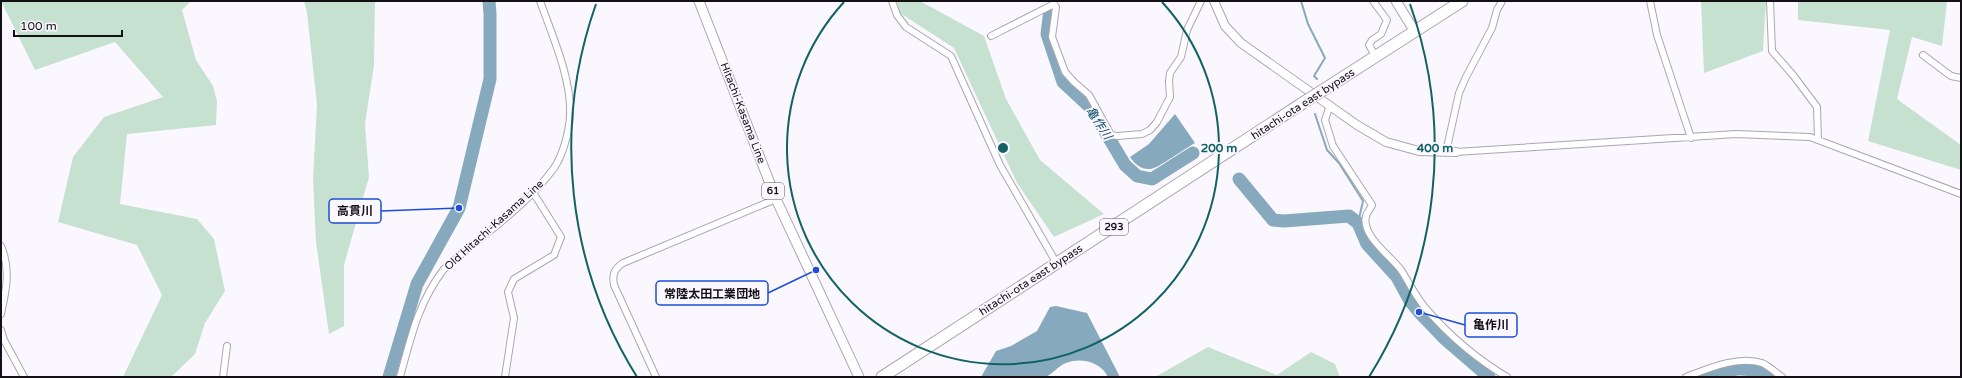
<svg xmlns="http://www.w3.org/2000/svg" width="1962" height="378" viewBox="0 0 1962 378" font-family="'Varela Round','Noto Sans JP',sans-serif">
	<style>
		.green { fill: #c7e1d0 }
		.water { fill: #86a9bd }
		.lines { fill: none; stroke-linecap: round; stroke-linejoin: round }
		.stream { stroke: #86a9bd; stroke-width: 2 }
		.river { stroke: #86a9bd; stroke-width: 13 }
		.street-casing { stroke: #aba5b1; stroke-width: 8 }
		.secondary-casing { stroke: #aba5b1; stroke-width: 10 }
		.primary-casing { stroke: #aba5b1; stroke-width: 11 }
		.highway-casing { stroke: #aba5b1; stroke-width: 13 }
		.street { stroke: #fff; stroke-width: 6 }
		.secondary { stroke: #fff; stroke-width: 8 }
		.primary { stroke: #fff; stroke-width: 9 }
		.highway { stroke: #fff; stroke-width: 11 }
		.highway-bridge-casing { stroke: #aba5b1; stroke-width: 13; stroke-linecap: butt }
		.highway-bridge { stroke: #fff; stroke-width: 11 }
		.ring { fill: none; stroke: #116265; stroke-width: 2 }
		.labels { text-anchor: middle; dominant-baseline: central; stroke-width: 3.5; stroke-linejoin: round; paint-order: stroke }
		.shield { fill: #fbf7ff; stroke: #59565c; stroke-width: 1 }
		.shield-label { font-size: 10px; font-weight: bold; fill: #131116 }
		.street-label { font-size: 11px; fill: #131116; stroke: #fbf7ff }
		.water-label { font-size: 12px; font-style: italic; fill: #004562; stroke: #fbf7ff }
		.centre { fill: #116265; stroke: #fbf7ff; stroke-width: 2 }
		.ring-label { font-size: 12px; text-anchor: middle; font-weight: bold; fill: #116265; stroke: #fbf7ff; stroke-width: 3.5; stroke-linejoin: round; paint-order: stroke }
		.leader { fill: none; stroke: #1d4ed8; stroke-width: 1.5 }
		.callout-dot { fill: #1d4ed8; stroke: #fbf7ff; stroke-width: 1.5 }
		.callout { fill: #fbf7ff; stroke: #1d4ed8; stroke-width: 1.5 }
		.callout-label { font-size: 12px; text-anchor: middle; font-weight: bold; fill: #131116 }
	</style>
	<rect width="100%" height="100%" fill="#fbf7ff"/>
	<path class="green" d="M1 1H191L182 10 196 60 213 86 217 101 216 125 127 134 120 204 197 219 214 239 225 291 205 323 195 354 171 377H123L162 295 137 245 58 222 73 157 104 117 163 97 115 42 35 70Z
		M304 1H375L374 65 365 124 369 177 344 265V326L329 334 316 242 313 179 317 105 307 13Z
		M897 1H920L984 36 1006 99 1040 160 1104 214 1054 237 1017 183 954 48 900 13Z
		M1701 1H1766L1763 51 1704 73Z
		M1798 1H1947L1942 46 1912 37 1897 99 1961 145V170L1868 141 1890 30 1798 20Z
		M1208 347 1277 375 1311 352 1335 364 1340 377H1155Z"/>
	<path class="water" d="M1175 114 1195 143C1186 148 1158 168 1151 169 1141 170 1135 164 1130 157L1149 144Z
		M1056 306 1087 313 1120 377H1108C1101 362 1081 357 1066 363 1058 366 1053 374 1045 377 1037 378 993 377 981 377L996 351 1011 346 1037 331 1050 307Z"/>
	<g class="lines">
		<path class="stream" d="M1301 1 1308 24 1325 58 1314 76 1317 79
			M1315 114 1327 150 1339 163 1363 201 1358 223"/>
		<path class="river" d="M1050 9 1047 34 1063 82 1091 108 1125 165 1137 176 1152 179 1193 153
			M1239 179 1273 220 1284 221 1349 216 1358 223 1367 244 1397 277 1410 301 1419 312 1444 338 1489 377
			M389 377 417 284 459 208 490 79V14L489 1
			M1706 377C1731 369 1745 364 1769 377"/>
		<g class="street-casing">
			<path id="street" d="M892 1 897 15 906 27 951 56 1000 165 1057 264
				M1373 1 1387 20 1381 34 1372 40 1369 45 1376 57
				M1650 1 1657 35 1691 138
				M1770 1 1772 51 1793 75 1817 107 1818 139
				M991 36 1054 4 1056 7 1052 37 1065 72 1074 82 1089 95 1111 135 1117 136 1142 134 1150 130 1157 122 1170 97 1169 81 1170 73 1181 57 1187 30 1201 1
				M1923 55 1951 76 1961 78
				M1330 105 1325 120 1333 146 1372 205C1371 208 1367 212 1366 216 1361 236 1391 256 1401 270 1410 284 1417 299 1428 311 1451 337 1477 359 1507 377
				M1446 152 1459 93 1466 77 1492 28 1497 10 1502 1
				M1456 152 1736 134 1810 137 1961 194
				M1 246C11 269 6 291 1 314
				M1 330 4 340 24 377
				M223 377 227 346
				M400 377C411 337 418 303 444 269 480 237 526 207 554 168 563 155 569 132 570 116 572 79 552 35 540 1
				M505 377 514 318 508 292 514 279 554 255 561 237 536 197 532 193
				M656 377 614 285C612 275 614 269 623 263L776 199
				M1686 377C1707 369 1739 355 1762 363 1769 366 1776 373 1782 377"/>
		</g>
		<g class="secondary-casing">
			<path id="secondary" d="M1214 1 1225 26 1241 43 1357 125 1386 142 1419 151 1456 152"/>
		</g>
		<g class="primary-casing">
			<path id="primary" d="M699 1 776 199 859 377
				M1396 1 1415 32"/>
		</g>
		<g class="highway-casing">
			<path id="highway" d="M1331 85 1462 1
				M882 377 1301 104"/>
		</g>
		<use href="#street" class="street"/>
		<use href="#secondary" class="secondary"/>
		<use href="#primary" class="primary"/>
		<use href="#highway" class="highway"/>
		<g class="highway-bridge-casing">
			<path id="highway-bridge" d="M1301 104 1331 85"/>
		</g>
		<use href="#highway-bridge" class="highway-bridge"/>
	</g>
	<g class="ring">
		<path d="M1162 2A216 216 0 1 1 844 2"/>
		<path d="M637 377A432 432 0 0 1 596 4M1410 4A432 432 0 0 1 1369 377"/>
	</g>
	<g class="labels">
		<g class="shield">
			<rect x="762" y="183" width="22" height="16" rx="3"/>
			<rect x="1100" y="219" width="28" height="16" rx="3"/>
		</g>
		<g class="shield-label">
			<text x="773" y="191">61</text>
			<text x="1114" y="227">293</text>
		</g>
		<g class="street-label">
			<text transform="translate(1303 104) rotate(-33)">hitachi-ota east bypass</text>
			<text transform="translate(743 113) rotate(69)">Hitachi-Kasama Line</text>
			<text transform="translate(494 225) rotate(-42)">Old Hitachi-Kasama Line</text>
			<text transform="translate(1031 280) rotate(-33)">hitachi-ota east bypass</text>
		</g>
		<g class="water-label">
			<text transform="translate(1099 123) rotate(57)">亀作川</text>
		</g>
	</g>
	<circle cx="1003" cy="148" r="6" class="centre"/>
	<g class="ring-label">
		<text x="1219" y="152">200 m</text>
		<text x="1435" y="152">400 m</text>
	</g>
	<path class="leader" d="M459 208L381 211M816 270L768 293M1419 312L1465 325"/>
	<g class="callout-dot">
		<circle cx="459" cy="208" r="4"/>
		<circle cx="816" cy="270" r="4"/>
		<circle cx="1419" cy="312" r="4"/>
	</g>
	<g class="callout">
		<rect x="329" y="199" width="52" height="24" rx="4"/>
		<rect x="656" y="281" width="112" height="24" rx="4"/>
		<rect x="1465" y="313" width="52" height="24" rx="4"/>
	</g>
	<g class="callout-label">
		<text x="355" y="215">高貫川</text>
		<text x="712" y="298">常陸太田工業団地</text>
		<text x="1491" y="329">亀作川</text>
	</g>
	<rect width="1962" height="378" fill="none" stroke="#131116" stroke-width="4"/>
	<path d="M14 30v6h108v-6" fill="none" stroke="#131116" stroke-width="2"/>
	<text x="20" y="30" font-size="12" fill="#131116" stroke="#fbf7ff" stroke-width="3" paint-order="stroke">100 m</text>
</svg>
